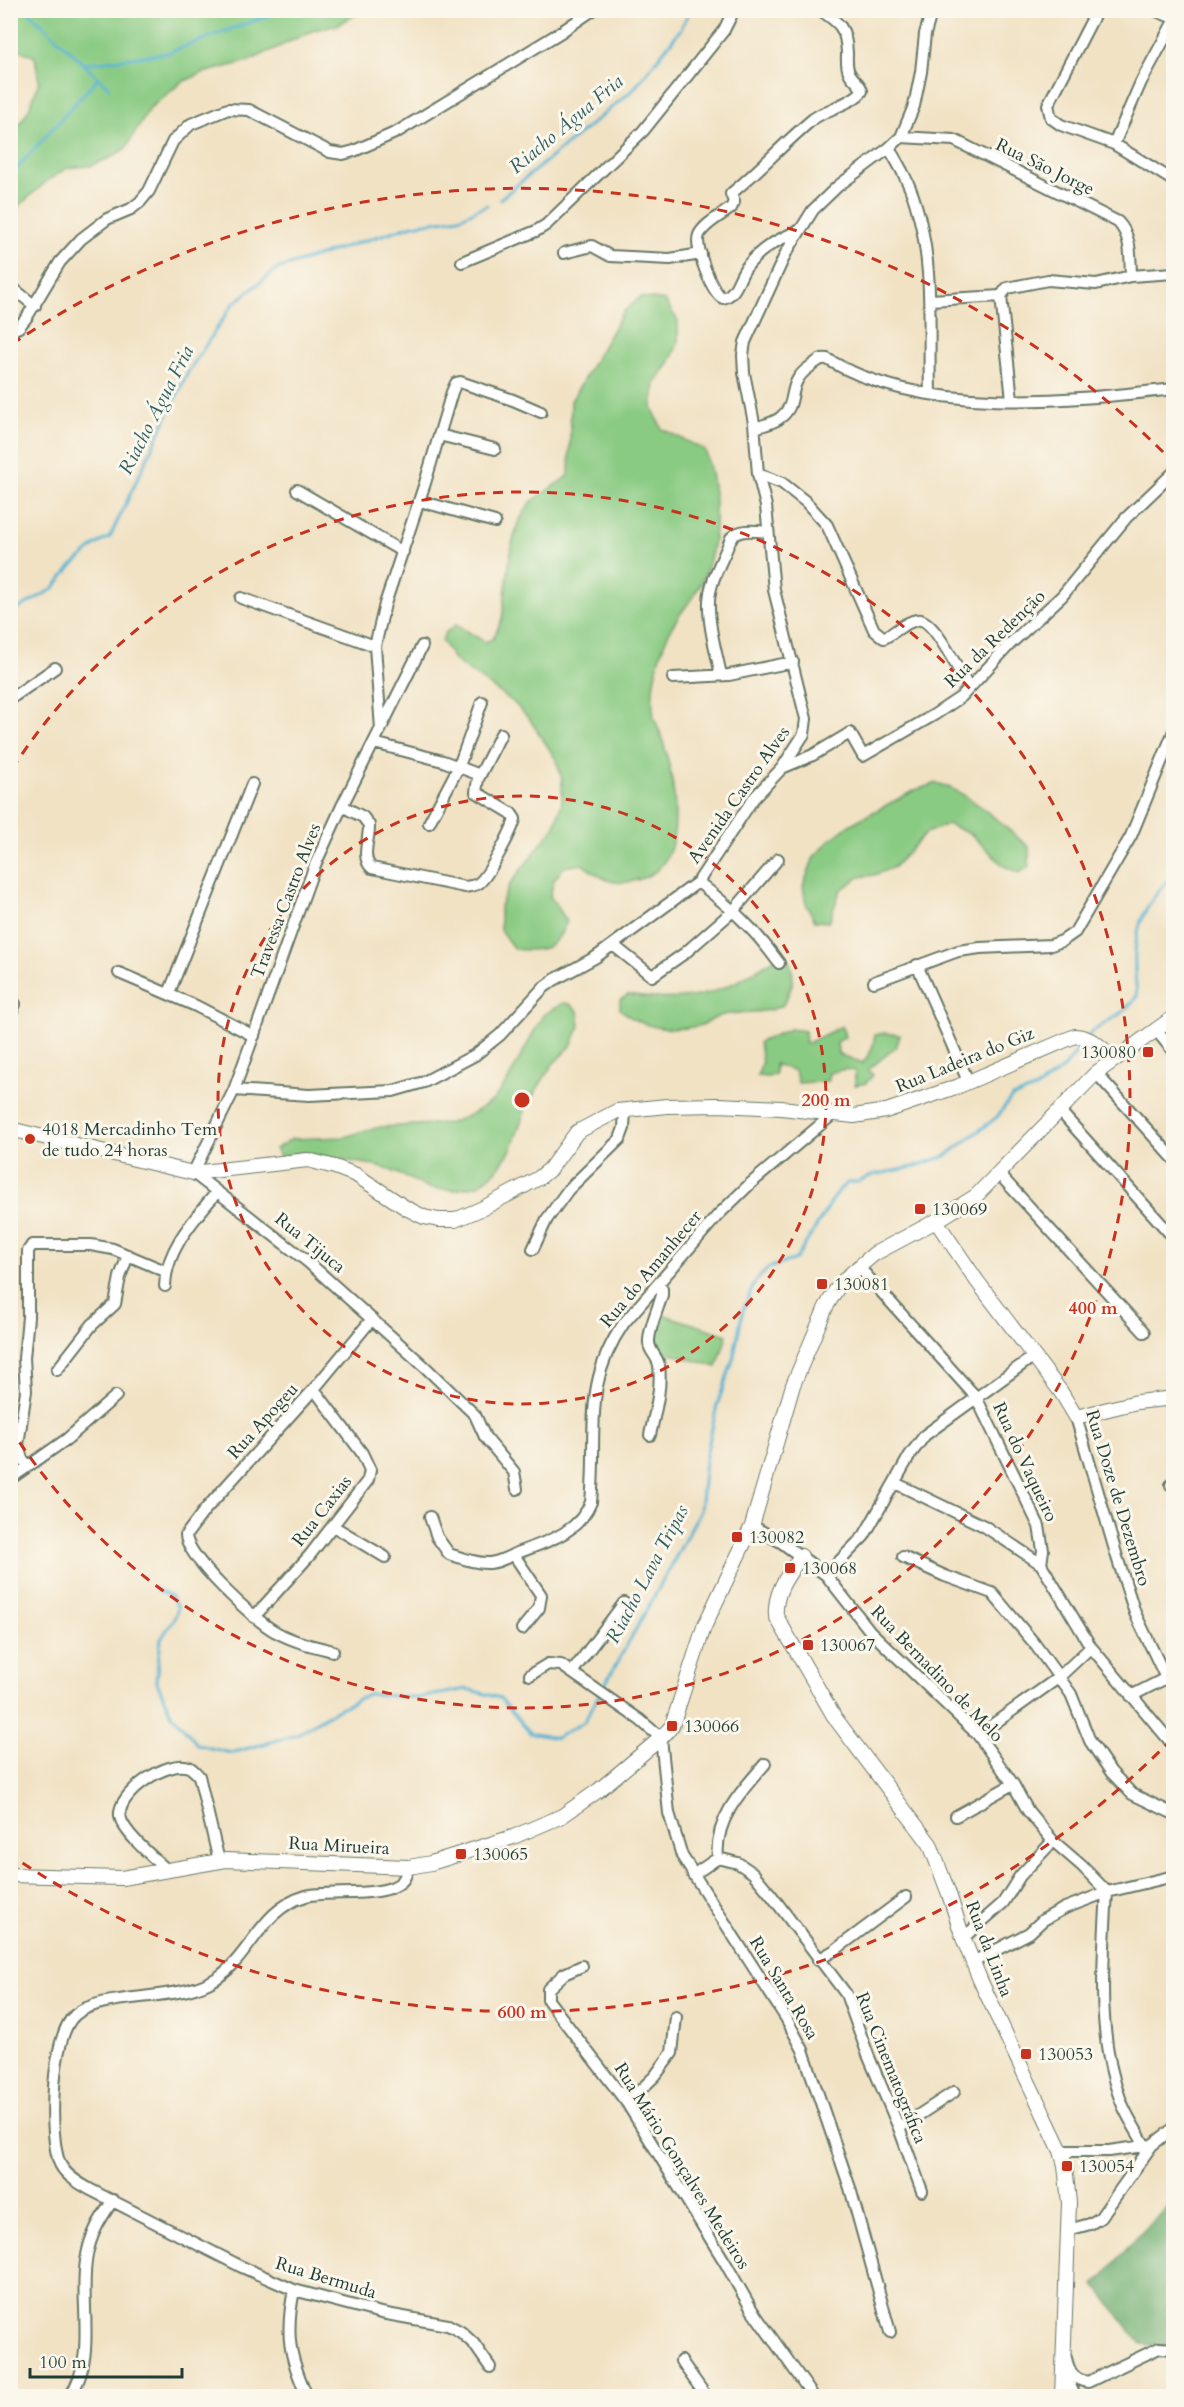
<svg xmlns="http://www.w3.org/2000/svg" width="1184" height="2407" viewBox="0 0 1184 2407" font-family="Cardo,serif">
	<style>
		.green { fill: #8acb83; stroke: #54845c; stroke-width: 1.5 }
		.forest { fill: #6faf71; stroke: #477652; stroke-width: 1.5 }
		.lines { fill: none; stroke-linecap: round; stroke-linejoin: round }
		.stream { stroke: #55b2d3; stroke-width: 3 }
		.street-casing { stroke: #687766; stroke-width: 14 }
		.secondary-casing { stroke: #687766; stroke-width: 16 }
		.street { stroke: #fff; stroke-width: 10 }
		.secondary { stroke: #fff; stroke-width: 14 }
		.ring { fill: none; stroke: #c8321e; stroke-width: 3; stroke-dasharray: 10 8 }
		.poi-dot { fill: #c8321e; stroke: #fbf7ec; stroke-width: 2 }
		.labels { text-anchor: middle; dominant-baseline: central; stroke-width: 6; stroke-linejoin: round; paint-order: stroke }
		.street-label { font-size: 18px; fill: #1f3d34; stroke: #fbf7ec }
		.poi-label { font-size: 18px; fill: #1f3d34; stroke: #fbf7ec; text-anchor: start }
		.water-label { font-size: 20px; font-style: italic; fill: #2f6064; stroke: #fbf7ec }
		.centre { fill: #c8321e; stroke: #fbf7ec; stroke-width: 3 }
		.ring-label { font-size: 18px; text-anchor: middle; font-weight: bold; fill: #c8321e; stroke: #fbf7ec; stroke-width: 6; stroke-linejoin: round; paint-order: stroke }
	</style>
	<rect width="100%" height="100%" fill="#fbf7ec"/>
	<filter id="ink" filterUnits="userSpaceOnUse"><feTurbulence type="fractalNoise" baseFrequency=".0167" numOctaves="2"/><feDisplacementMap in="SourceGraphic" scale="12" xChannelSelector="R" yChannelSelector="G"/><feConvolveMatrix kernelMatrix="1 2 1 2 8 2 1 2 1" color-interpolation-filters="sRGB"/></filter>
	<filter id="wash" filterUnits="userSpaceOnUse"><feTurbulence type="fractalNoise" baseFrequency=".008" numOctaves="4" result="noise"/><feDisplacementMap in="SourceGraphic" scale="24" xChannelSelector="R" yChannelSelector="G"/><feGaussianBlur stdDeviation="1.35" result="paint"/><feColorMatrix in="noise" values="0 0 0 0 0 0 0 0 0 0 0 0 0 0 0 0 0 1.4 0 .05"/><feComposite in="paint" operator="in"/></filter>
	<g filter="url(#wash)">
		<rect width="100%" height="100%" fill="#f1e2c4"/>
		<path class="green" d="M11 10H358V11L357 14 337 25 314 30 249 61 203 73 182 82 150 108 126 148 112 157 90 166 67 168 47 181 11 213V137L29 109 39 82 35 57 14 47 11 48Z
			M641 297 665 301 678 321V344L668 365 655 383 652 407 662 429 705 450C718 492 721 543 701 583 694 598 682 610 673 625 666 638 659 656 656 671 653 685 651 702 654 717 656 724 660 731 662 738 673 774 692 861 643 878 614 888 606 881 582 864L564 867 554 880 550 896 567 921C556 950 542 952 514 949L500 930V906L510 884 555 826 562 802V779L556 759 530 720 513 702 455 661 442 641 445 633 456 625 485 642 493 639 502 619 511 548 518 523 530 503 569 475 571 401 623 312Z
			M937 783C973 794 1000 824 1029 847V867L1019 873 1004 866 972 835 948 824 926 833 894 867 874 875 859 877 840 891 829 922 815 921 806 904 803 886 814 857 831 839 851 824 915 790Z
			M779 956 788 959C797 978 792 989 782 1006 763 1014 744 1011 723 1015 714 1017 707 1024 698 1026 671 1032 641 1029 620 1009V1000L628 995C697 1006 723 992 779 956Z
			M563 1003 570 1004 578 1011 580 1026 571 1046 552 1065 527 1105 511 1150 497 1170 479 1185 455 1190 432 1189 390 1170 367 1164 302 1153 280 1157 275 1149 292 1139 344 1137 380 1127 450 1123 472 1114 492 1101 507 1082 543 1015Z
			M842 1026 845 1037 837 1042 838 1054 863 1063 872 1049 875 1035 885 1033 900 1035 896 1047 868 1070 873 1075 866 1083 855 1085V1071L845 1069 829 1073 828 1081 798 1083 795 1071 775 1064V1074L768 1077 757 1076 762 1064 759 1042 790 1029 805 1031 806 1044Z
			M662 1314 727 1335 717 1367 652 1348Z"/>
		<path class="forest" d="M1173 2202V2347L1141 2344 1095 2285 1140 2234Z"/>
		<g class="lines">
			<path class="stream" d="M27 10 109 88
				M83 64 167 53 283 10
				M10 176 98 78
				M500 199 633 90 681 29 690 10
				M10 616 12 612 53 589 71 567 97 544 110 537 188 372 233 304 277 269 413 225 459 218 487 205
				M1088 1036 1093 1031 1124 1011 1137 996C1134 968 1132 940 1144 914 1151 898 1164 886 1174 872
				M155 1589 170 1595 178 1608 174 1619 161 1639 156 1680 170 1712 198 1745 231 1753 296 1735 331 1713 368 1694 418 1698 467 1689 500 1698 530 1733 556 1738 584 1722 670 1568 700 1511 705 1461 717 1405 733 1360 743 1310 755 1282 768 1268 796 1259 839 1190 847 1183 857 1182 873 1175 913 1167 946 1156 997 1117 1012 1097 1035 1089 1064 1068 1084 1041"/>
		</g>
	</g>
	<g filter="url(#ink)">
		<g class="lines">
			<g class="street-casing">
				<path id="street" d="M1097 10 1048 105 1051 118 1061 125 1114 144 1174 181
					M1154 10 1174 18
					M901 137 954 140 1118 222C1132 237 1130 257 1131 276
					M1114 144 1141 82 1174 21
					M889 148C899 165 909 182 915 202 935 264 928 329 930 393
					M798 231C777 240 759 249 745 269 738 279 736 295 723 298 712 294 694 246 699 235 704 224 722 215 731 208L734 202 731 194 733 192C761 169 785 142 813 119 826 109 854 103 862 91 860 82 852 80 849 72 846 66 847 59 847 53 846 28 840 23 820 10
					M564 253 592 246 610 256 670 259 701 254
					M462 262 536 231 546 225 643 131 724 30 734 10
					M10 286 35 306
					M1001 296 1007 288 1048 280 1096 284 1131 276 1174 273
					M1001 296 1012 400
					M930 300 1001 296
					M10 331 19 327 27 317 60 262 81 239 107 219 131 209 140 202 149 191 173 141 191 124 228 109 249 110 330 152 343 154 354 151 397 132 561 32 593 10
					M755 428C763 425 775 423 781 417 800 402 784 384 811 366 817 362 819 358 827 359 923 417 1067 401 1174 389
					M439 435 495 449
					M758 474 782 483 806 502 827 525 874 630 884 638C895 633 904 622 917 620 933 616 960 674 969 688
					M297 490 403 552
					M420 501 495 522
					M241 598 375 646
					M422 646 342 806 315 865 234 1090 193 1173 308 1262 424 1366 475 1415 485 1437 514 1472 517 1489
					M721 675C716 651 708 625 709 601 710 579 724 558 731 538 740 528 755 531 768 532
					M673 678 729 675 793 662
					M10 699 55 668
					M381 729 375 646 385 604 425 483 452 392 456 383 460 382 513 400 541 412
					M374 743 443 761 480 775
					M782 768 813 755 850 733 863 756 934 715 961 697 1010 644 1062 596 1126 518 1174 472
					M342 806 363 817 369 825C370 838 360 858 372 868L465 887C470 886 475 886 479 883 489 875 512 831 515 819L511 813 476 792 478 779 501 734
					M429 823 459 766 482 702
					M698 882C731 908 754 928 779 963
					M613 945 652 976 685 953 734 910 778 859
					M917 965 968 1081
					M119 973 196 1006 254 1036
					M874 982 958 951 980 948 1051 945 1062 941 1075 932 1131 836 1174 731
					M169 993 252 784
					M10 1016 15 1004
					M1156 1030 1174 1052
					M1096 1073 1174 1159
					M234 1090 309 1095 393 1091 424 1082 475 1055 500 1035 543 988 554 980 596 957 698 882 753 799 782 768 804 734 806 719 774 590 766 506 758 474 754 423 744 373 743 355 745 342 786 253 813 210 838 186 889 148 901 137 914 106 921 72 925 34 932 10
					M1059 1110 1174 1238
					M999 1174 1144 1332
					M533 1249 547 1219 568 1190 620 1139 624 1128 625 1110
					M858 1266 976 1397 1039 1526 1043 1550 1041 1564
					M165 1286C166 1249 194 1220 216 1193
					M57 1370 92 1325 115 1304 120 1277 128 1255
					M1076 1417 1117 1557 1135 1613 1166 1678
					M650 1435C655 1412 662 1388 659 1365 657 1355 648 1351 649 1340 650 1325 658 1309 662 1295V1289L658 1284
					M29 1466 22 1459 18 1445 26 1391 24 1358 28 1317V1251L32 1245H91L113 1249 165 1271
					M10 1479 67 1439 116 1396
					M895 1483 984 1526 1041 1564 1091 1647 1174 1746
					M1171 1485 1174 1489
					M430 1517 437 1537 449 1554C461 1558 477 1564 490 1563 500 1562 508 1557 517 1553 546 1542 579 1533 591 1502 598 1433 581 1385 624 1323L718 1215 750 1184 832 1115
					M333 1526 385 1557
					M752 1526 781 1542 826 1575 870 1631 978 1735 1013 1784 1028 1811 1053 1841 1082 1866 1107 1892
					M514 1555 541 1595 539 1608 522 1629
					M903 1557 945 1576 992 1593 1034 1643 1071 1694 1090 1741 1111 1772 1132 1794 1174 1814
					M826 1575 864 1536 910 1455 925 1435 1034 1356
					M254 1617 310 1555 368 1480 370 1470 362 1453 314 1389
					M333 1651C313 1646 294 1642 276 1632 255 1621 186 1557 186 1535L204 1511 314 1389 372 1319
					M573 1671 624 1603
					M530 1675 548 1664 561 1665 640 1720 661 1738 669 1813 682 1856 786 2018 803 2050 850 2188 890 2332
					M1131 1696 1174 1674
					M978 1735 1058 1678 1091 1647
					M956 1816 1013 1784
					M718 1858C714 1820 741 1791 765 1764
					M409 1867C407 1871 406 1876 403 1880 388 1899 330 1890 306 1896 257 1910 251 1961 210 1982 172 2002 101 1992 75 2015 51 2035 48 2137 60 2164 66 2176 80 2184 91 2190L242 2267 294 2290 381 2313 448 2325 461 2332 474 2344 490 2367
					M168 1871C155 1859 123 1833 120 1816 117 1793 168 1759 189 1767 193 1769 196 1773 199 1776L219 1861
					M693 1875 718 1858 738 1863 753 1873 772 1896 846 1994 868 2055 899 2128 922 2191
					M1107 1892C1103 1959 1096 2037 1121 2101 1127 2117 1137 2131 1145 2146
					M963 1938 1003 1903 1020 1876 1053 1841
					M818 1960 835 1950 906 1897
					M973 1962 1029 1933 1043 1920 1065 1908 1107 1892 1174 1876
					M582 1966 564 1974 548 1989V2000L627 2103 726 2264 752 2310 813 2396
					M627 2103 655 2076 672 2053 676 2017
					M899 2128 954 2092
					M1061 2151H1109L1152 2145 1174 2128
					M1068 2230 1090 2224 1100 2218 1152 2145
					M294 2290C285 2334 289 2356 307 2396
					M1066 2358C1069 2371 1073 2380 1088 2382L1159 2348 1174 2349
					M681 2361 706 2396
					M1064 2372 1075 2396
					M70 2396C98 2356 78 2301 87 2255 91 2233 101 2218 113 2200"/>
			</g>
			<g class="secondary-casing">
				<path id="secondary" d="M10 1129 193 1173 308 1160 335 1167 356 1175 406 1208 424 1217 439 1220H455L483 1208 539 1178 550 1169 577 1132 617 1111 667 1106 718 1105 781 1108 854 1116 886 1111 959 1086 1075 1036C1091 1037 1102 1047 1113 1059
					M936 1221 977 1281 1061 1392 1076 1417 1137 1402 1174 1398
					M801 1556C788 1575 774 1592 776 1616L835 1718 930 1844 949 1894 963 1938 981 1982 1061 2151 1065 2165 1069 2203 1062 2396
					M10 1875 122 1878 226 1860 409 1867 431 1863 513 1837 562 1816 599 1790 661 1738 672 1726 704 1627 752 1526 793 1385 826 1307 836 1290 847 1277 874 1254 936 1221 976 1196 1096 1073 1174 1017"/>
			</g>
			<use href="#street" class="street"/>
			<use href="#secondary" class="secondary"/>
		</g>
	</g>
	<g class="ring">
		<circle cx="522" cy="1100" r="304"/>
		<path d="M12 769A608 608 0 1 1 12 1431"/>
		<path d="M1172 1739A912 912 0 0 1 12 1856M12 344A912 912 0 0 1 1172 461"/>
	</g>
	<g class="poi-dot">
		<rect x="1142" y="1046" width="12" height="12" rx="3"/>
		<circle cx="30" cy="1139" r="6"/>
		<rect x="914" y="1203" width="12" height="12" rx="3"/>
		<rect x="816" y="1278" width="12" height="12" rx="3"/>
		<rect x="731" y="1531" width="12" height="12" rx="3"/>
		<rect x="784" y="1562" width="12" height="12" rx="3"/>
		<rect x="802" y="1639" width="12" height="12" rx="3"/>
		<rect x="666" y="1720" width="12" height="12" rx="3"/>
		<rect x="455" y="1848" width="12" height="12" rx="3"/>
		<rect x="1020" y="2048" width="12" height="12" rx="3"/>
		<rect x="1061" y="2160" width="12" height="12" rx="3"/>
	</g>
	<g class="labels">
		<g class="street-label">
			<text transform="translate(1045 167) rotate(26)">Rua São Jorge</text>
			<text transform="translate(995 639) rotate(-44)">Rua da Redenção</text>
			<text transform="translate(739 795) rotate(-55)">Avenida Castro Alves</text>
			<text transform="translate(286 901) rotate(-69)">Travessa Castro Alves</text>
			<text transform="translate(965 1060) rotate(-22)">Rua Ladeira do Giz</text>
			<text transform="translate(310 1243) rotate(39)">Rua Tijuca</text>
			<text transform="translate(651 1269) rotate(-50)">Rua do Amanhecer</text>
			<text transform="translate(263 1421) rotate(-48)">Rua Apogeu</text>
			<text transform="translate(1025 1462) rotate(65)">Rua do Vaqueiro</text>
			<text transform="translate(1118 1498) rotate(73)">Rua Doze de Dezembro</text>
			<text transform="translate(322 1511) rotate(-52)">Rua Caxias</text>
			<text transform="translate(937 1674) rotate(46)">Rua Bernadino de Melo</text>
			<text transform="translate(339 1846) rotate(3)">Rua Mirueira</text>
			<text transform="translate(989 1949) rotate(69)">Rua da Linha</text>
			<text transform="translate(784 1988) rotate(59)">Rua Santa Rosa</text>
			<text transform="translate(891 2068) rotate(68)">Rua Cinematográfica</text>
			<text transform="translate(682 2166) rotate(58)">Rua Mário Gonçalves Medeiros</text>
			<text transform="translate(326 2278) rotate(17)">Rua Bermuda</text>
		</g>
		<g class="poi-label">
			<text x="1136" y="1052" text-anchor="end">130080</text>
			<text x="42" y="1129">4018 Mercadinho Tem<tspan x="42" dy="21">de tudo 24 horas</tspan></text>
			<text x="932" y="1209">130069</text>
			<text x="834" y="1284">130081</text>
			<text x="749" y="1537">130082</text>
			<text x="802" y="1568">130068</text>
			<text x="820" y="1645">130067</text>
			<text x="684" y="1726">130066</text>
			<text x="473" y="1854">130065</text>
			<text x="1038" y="2054">130053</text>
			<text x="1079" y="2166">130054</text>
		</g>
		<g class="water-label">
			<text transform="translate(566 124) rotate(-40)">Riacho Água Fria</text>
			<text transform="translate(156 410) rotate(-63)">Riacho Água Fria</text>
			<text transform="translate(647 1574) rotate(-62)">Riacho Lava Tripas</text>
		</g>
	</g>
	<circle cx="522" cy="1100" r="9" class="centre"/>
	<g class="ring-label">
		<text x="826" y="1106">200 m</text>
		<text x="1093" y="1314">400 m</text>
		<text x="522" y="2018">600 m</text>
	</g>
	<rect width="1184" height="2407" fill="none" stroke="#fbf7ec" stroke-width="36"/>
	<path d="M30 2368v9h152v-9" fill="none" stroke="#1f3d34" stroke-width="3"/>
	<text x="39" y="2368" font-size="18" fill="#1f3d34" stroke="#fbf7ec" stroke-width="4.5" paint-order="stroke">100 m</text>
</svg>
